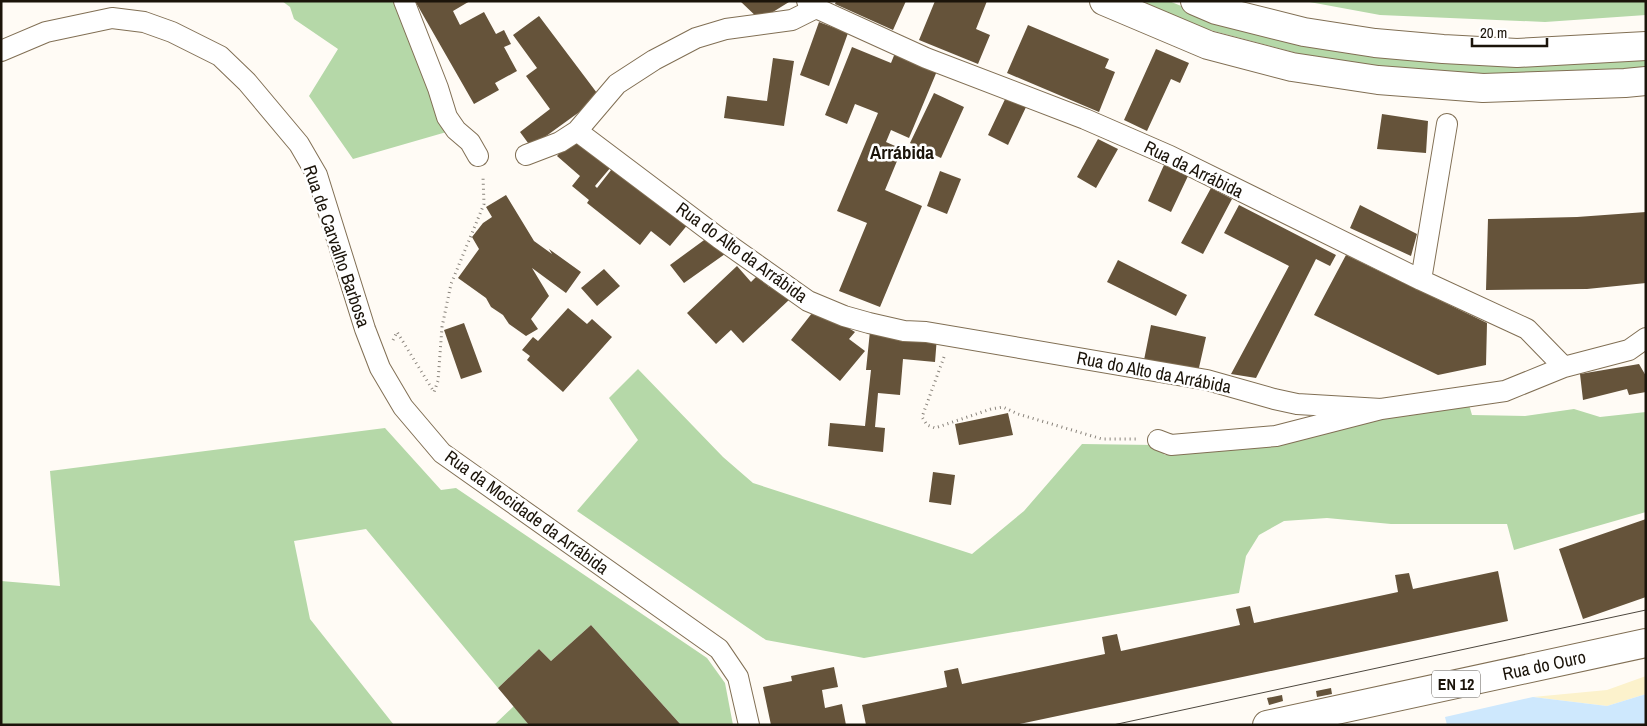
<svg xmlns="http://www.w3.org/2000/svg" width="1647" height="726" viewBox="0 0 1647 726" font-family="'Archivo Narrow',sans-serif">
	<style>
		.green { fill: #b5d8a8 }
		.sand { fill: #fcf2cc }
		.water { fill: #cee8fd }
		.building { fill: #65533a }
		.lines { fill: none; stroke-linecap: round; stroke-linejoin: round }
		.street-casing { stroke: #816f54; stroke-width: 22 }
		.primary-casing { stroke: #816f54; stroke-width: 30 }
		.highway-casing { stroke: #816f54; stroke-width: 30 }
		.path { stroke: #88827a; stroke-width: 3; stroke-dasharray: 1 4; stroke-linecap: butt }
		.street { stroke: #fff; stroke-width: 20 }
		.primary { stroke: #fff; stroke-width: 28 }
		.highway { stroke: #fff; stroke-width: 28 }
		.tram { stroke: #4d473e; stroke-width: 1 }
		.labels { text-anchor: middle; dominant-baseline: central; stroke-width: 5; stroke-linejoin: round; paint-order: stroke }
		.shield { fill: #fff; stroke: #5f5a54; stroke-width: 1 }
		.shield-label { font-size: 16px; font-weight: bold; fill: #1b140a }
		.street-label { font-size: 18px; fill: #1b140a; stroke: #fff }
		.neighbourhood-label { font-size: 19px; font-weight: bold; fill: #1b140a; stroke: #fff }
	</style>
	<rect width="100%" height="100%" fill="#fffbf5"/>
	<path class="green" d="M282 1H397L450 131 353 159 309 96 338 49 294 19 290 7Z
		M1137 1H1169L1201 14 1646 54V66L1604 73 1457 74 1323 60 1195 26Z
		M1304 1H1646V15L1545 22 1380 15Z
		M638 369 723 457 753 483 972 554 1024 511 1082 444 1154 445 1165 455 1271 443 1468 401 1472 415 1525 416 1574 409 1600 417 1646 412V512L1514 550 1507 524H1391L1327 518 1284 521 1259 535 1246 556 1239 593 864 658 766 640 577 511 638 440 609 398Z
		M385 428 441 490 456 488 707 658 725 683 733 725H681L591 625 551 661 539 649 498 688 366 529 294 541 310 619 394 725H1V581L60 586 50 471Z
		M514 706 529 725H494Z"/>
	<path class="sand" d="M1646 676V694L1607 706 1533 697 1607 690Z"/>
	<path class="water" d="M1646 694V725H1447L1445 717 1533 697 1607 706Z"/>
	<path class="building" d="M415 1H470L453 11 460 25 484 12 496 34 504 30 511 44 504 47 517 71 495 83 499 90 474 104Z
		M740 1H788L789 2 760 20Z
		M836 1H906L893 30 835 4Z
		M935 1H987L976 29 990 35 978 64 919 40Z
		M539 16 600 97 531 147 520 132 550 109 526 76 537 68 513 35Z
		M819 22 848 33 829 86 800 75Z
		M1028 25 1109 59 1105 68 1115 72 1099 112 1007 73Z
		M852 47 891 63 895 53 937 71 909 138 891 130 886 142 902 149 885 190 922 206 880 307 839 291 867 223 837 211 878 113 855 104 847 124 825 115Z
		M1156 49 1189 63 1180 83 1171 79 1147 131 1124 120Z
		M773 58 794 61 784 126 724 118 727 96 767 101Z
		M934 93 964 107 941 158 910 143Z
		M1007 95 1027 105 1008 145 988 135Z
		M1382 114 1428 121 1426 153 1377 149Z
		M574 136 611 167 595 186 597 188 615 165 689 223 670 246 651 231 640 245 587 203 589 200 572 186 580 176 557 156Z
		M1098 139 1118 149 1096 188 1077 177Z
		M1164 165 1188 176 1171 212 1148 201Z
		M940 171 961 179 947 214 927 206Z
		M1211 188 1232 199 1203 254 1181 243Z
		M506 195 534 241 552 254 549 249 581 272 566 293 532 268 549 296 531 319 538 329 526 336 509 324 503 315 491 307 486 298 458 278 479 249 472 237 483 223 492 217 486 207Z
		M1239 205 1336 255 1330 266 1316 259 1256 378 1231 374 1289 266 1224 233Z
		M1360 205 1417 234 1411 256 1350 228Z
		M1646 212V283L1587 289 1486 290 1488 219 1577 217Z
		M711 235 725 254 684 283 670 265Z
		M1346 255 1487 323 1486 365 1438 375 1314 315Z
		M1118 260 1187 295 1176 316 1107 282Z
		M737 266 751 282 758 275 769 287 774 282 790 299 743 343 731 330 716 344 687 313Z
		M604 269 620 286 597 306 581 288Z
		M568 308 587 324 592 319 612 337 563 392 527 360 530 356 522 350 533 337 538 341Z
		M816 308 855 332 849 339 865 351 840 381 791 340Z
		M464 323 482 372 461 379 444 330Z
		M1151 325 1206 337 1198 372 1144 360Z
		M870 331 937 337 935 362 903 359 900 395 878 393 875 427 885 428 883 452 828 446 830 423 865 426 871 370H866Z
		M1639 364 1646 376V392L1629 395 1627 389 1583 400 1580 374Z
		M1008 413 1013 435 959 445 955 424Z
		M933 472 955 475 951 505 929 502Z
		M1646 519V597L1583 619 1559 549Z
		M1498 571 1508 621 1015 725H866L862 705 947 687 944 671 958 668 962 684 1105 654 1102 637 1117 634 1121 651 1240 625 1236 609 1250 606 1254 623 1398 592 1395 575 1409 573 1413 589Z
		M591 625 681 725H529L498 688 539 649 551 661Z
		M834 667 838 687 822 690 825 708 842 704 846 725H771L763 687 792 681 791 676Z
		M1331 688 1332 694 1317 697 1316 691Z
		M1282 695 1283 701 1269 705 1267 698Z"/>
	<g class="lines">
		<g class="street-casing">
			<path id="street" d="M404 1 438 88 447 117 456 130 470 142 478 156
				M807 1 816 8 926 58 1085 119 1170 156 1421 280 1527 329 1564 367
				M1 51 46 32 112 18 144 22 172 32 220 56 247 82 299 144 317 175 365 329 380 368 403 407 442 453 719 649 738 677 749 725
				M577 131 719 238 808 301 844 316 869 323 904 331 926 332 1207 380 1274 399 1297 404 1381 409
				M526 155 560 142 577 131 617 84 654 60 696 38 726 29 792 20 816 8
				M1421 280 1447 124
				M1158 440 1171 445 1276 436 1381 409 1505 391 1564 367 1629 350 1646 338"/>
		</g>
		<g class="primary-casing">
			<path id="primary" d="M1267 725 1646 643"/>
		</g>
		<g class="highway-casing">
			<path id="highway" d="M1104 1 1208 45 1292 67 1378 80 1483 88 1625 83 1646 81
				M1195 1 1216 10 1304 32 1375 43 1443 49 1517 53 1646 46"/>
		</g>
		<path class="path" d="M393 340 397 332 434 392 438 381 442 327 451 284 484 204 483 177
			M944 357 922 417 927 425 935 428 991 409 1003 407 1018 414 1102 439H1138"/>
		<use href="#street" class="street"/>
		<use href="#primary" class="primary"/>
		<use href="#highway" class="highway"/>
		<path class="tram" d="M1113 725 1646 610"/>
	</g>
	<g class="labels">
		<rect class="shield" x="1432" y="670.5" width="48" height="27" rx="4"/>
		<g class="shield-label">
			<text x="1456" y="684">EN 12</text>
		</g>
		<g class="street-label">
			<text transform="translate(1194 169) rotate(26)">Rua da Arrábida</text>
			<text transform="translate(337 246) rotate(71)">Rua de Carvalho Barbosa</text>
			<text transform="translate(742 252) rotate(36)">Rua do Alto da Arrábida</text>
			<text transform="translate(1154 372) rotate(11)">Rua do Alto da Arrábida</text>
			<text transform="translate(527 512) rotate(36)">Rua da Mocidade da Arrábida</text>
			<text transform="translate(1544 665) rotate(-12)">Rua do Ouro</text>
		</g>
		<g class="neighbourhood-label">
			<text x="902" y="152">Arrábida</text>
		</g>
	</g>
	<rect width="1647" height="726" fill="none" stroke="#1b140a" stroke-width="5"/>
	<path d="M1472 38v8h75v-8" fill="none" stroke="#1b140a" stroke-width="2.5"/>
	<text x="1480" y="38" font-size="15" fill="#1b140a" stroke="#ffffff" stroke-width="4" paint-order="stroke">20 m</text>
</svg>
